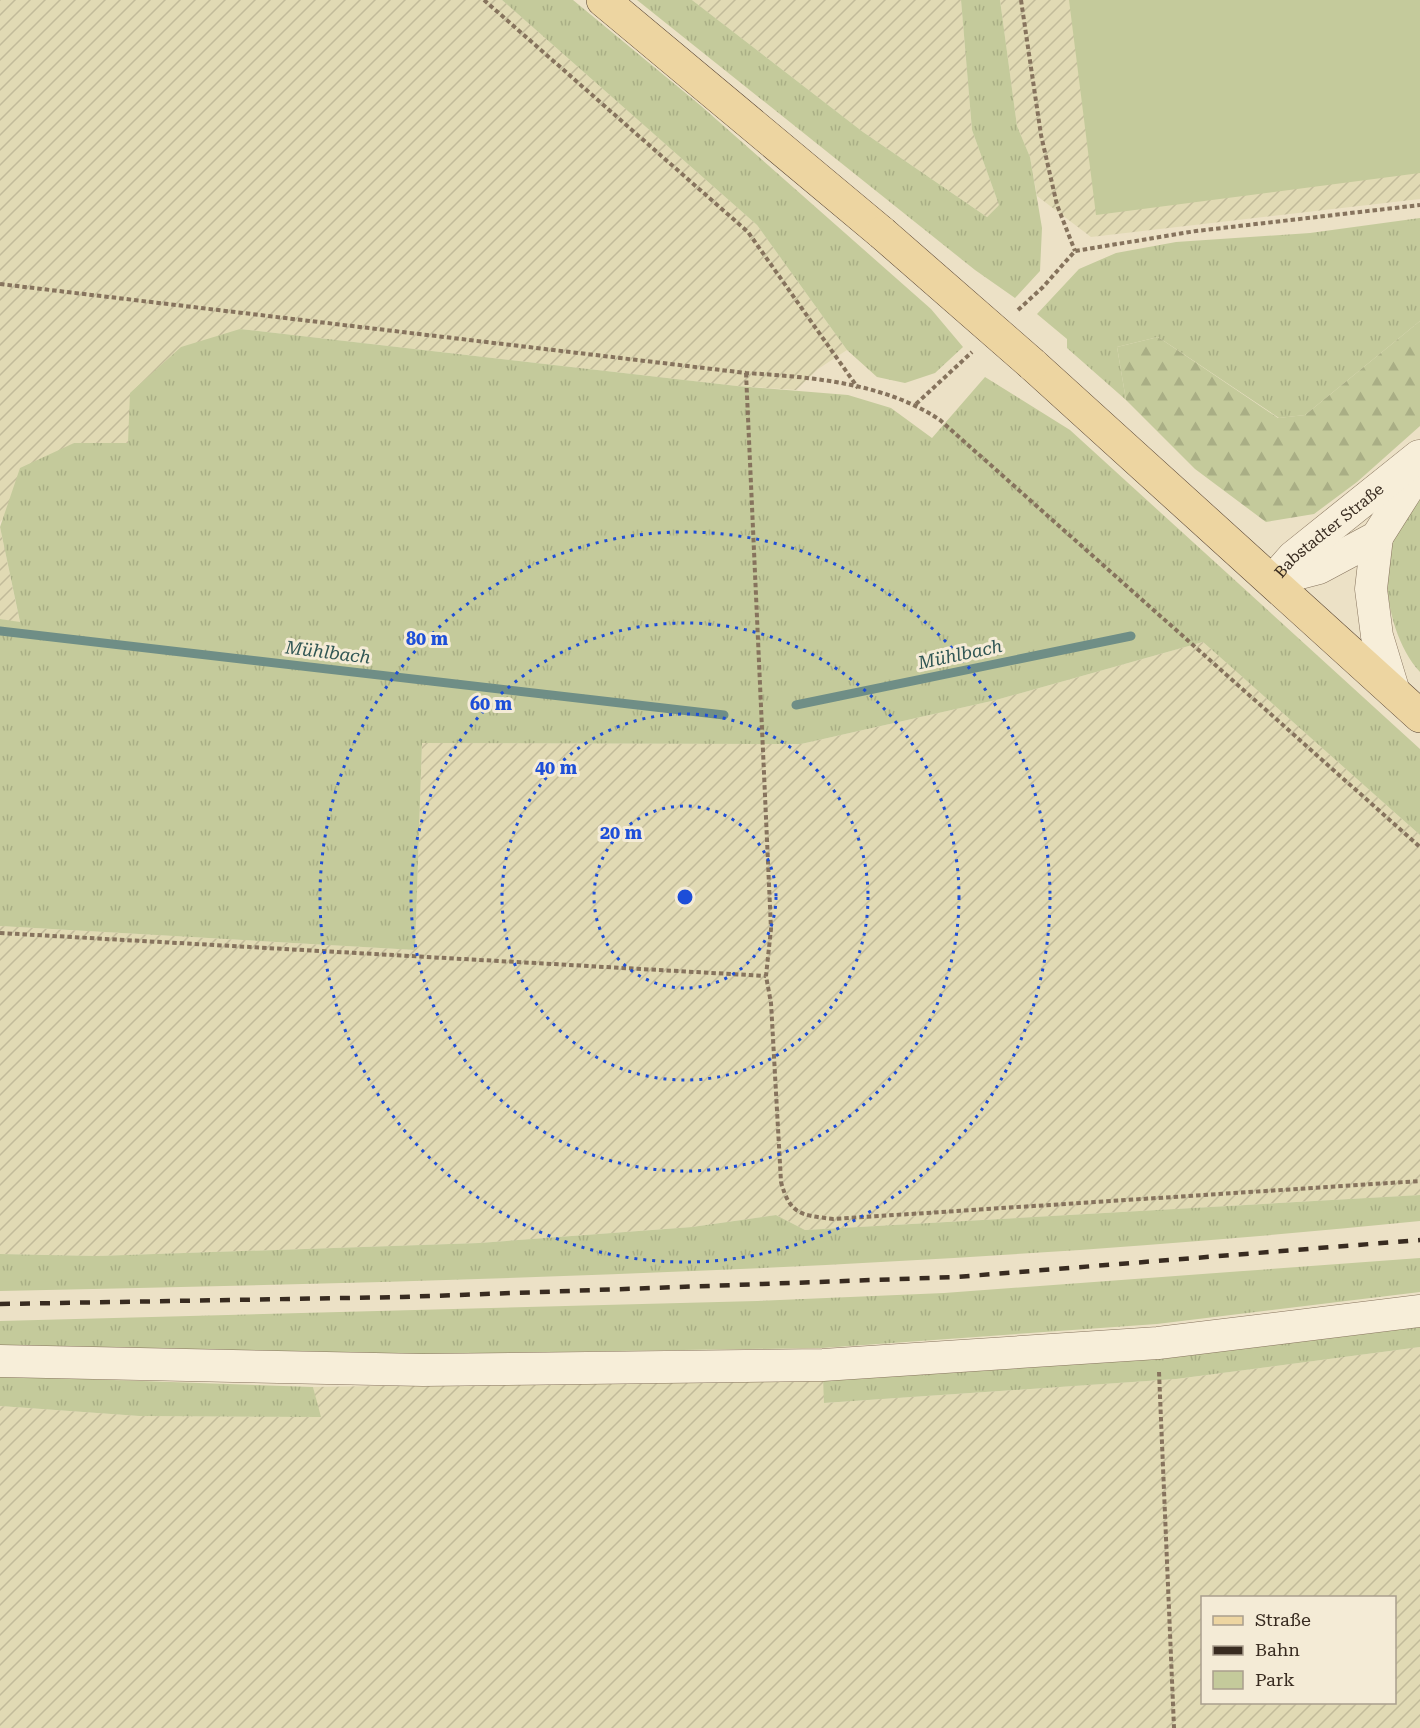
<svg xmlns="http://www.w3.org/2000/svg" width="1420" height="1728" viewBox="0 0 1420 1728" font-family="'Roboto Serif',serif">
	<style>
		.farmland { fill: url(#farmland-furrows); fill-rule: evenodd }
		.grass { fill: url(#grass-tufts) }
		.forest { fill: url(#forest-firs) }
		.park { fill: #c4ca9b }
		.lines { fill: none; stroke-linecap: round; stroke-linejoin: round }
		.stream { stroke: #6f8e86; stroke-width: 9 }
		.minor-casing { stroke: #86735d; stroke-width: 33 }
		.major-casing { stroke: #554131; stroke-width: 34 }
		.path { stroke: #86735d; stroke-width: 4; stroke-dasharray: 4.5 3; stroke-linecap: butt }
		.minor { stroke: #f7eed9; stroke-width: 32 }
		.major { stroke: #edd5a1; stroke-width: 33 }
		.rail { stroke: #382b20; stroke-width: 4.5; stroke-dasharray: 10 10; stroke-linecap: butt }
		.major-bridge-casing { stroke: #554131; stroke-width: 34; stroke-linecap: butt }
		.major-bridge { stroke: #edd5a1; stroke-width: 33 }
		.ring { fill: none; stroke: #1d4ed8; stroke-width: 3; stroke-dasharray: 3 6 }
		.labels { text-anchor: middle; dominant-baseline: central; stroke-width: 6; stroke-linejoin: round; paint-order: stroke }
		.street-label { font-size: 16px; fill: #382b20; stroke: #f4ebd6 }
		.water-label { font-size: 18px; font-style: italic; fill: #305654; stroke: #f4ebd6 }
		.centre { fill: #1d4ed8; stroke: #f4ebd6; stroke-width: 3 }
		.ring-label { font-size: 18px; text-anchor: middle; font-weight: bold; fill: #1d4ed8; stroke: #f4ebd6; stroke-width: 6; stroke-linejoin: round; paint-order: stroke }
	</style>
	<defs>
		<pattern id="farmland-furrows" width="10" height="10" patternUnits="userSpaceOnUse" patternTransform="scale(1.5)"><rect width="10" height="10" fill="#e1dab4"/><path d="M-1 1l2-2M0 10L10 0M9 11l2-2" fill="none" stroke="#c2bb9a"/></pattern>
		<pattern id="grass-tufts" width="24" height="20" patternUnits="userSpaceOnUse" patternTransform="scale(1.5)"><rect width="24" height="20" fill="#c4ca9b"/><path d="M3 7l-1-3M5 7V3M7 7l1-3M15 17l-1-3M17 17v-4M19 17l1-3" fill="none" stroke="#a9ae85"/></pattern>
		<pattern id="forest-firs" width="22" height="20" patternUnits="userSpaceOnUse" patternTransform="scale(1.5)"><rect width="22" height="20" fill="#c4ca9b"/><path d="M5 1l3.5 6h-7zM16 11l3.5 6h-7z" fill="#a9ae85"/></pattern>
	</defs>
	<rect width="100%" height="100%" fill="#ece1c6"/>
	<path class="farmland" d="M0 0H502L757 225 847 350 818 369 796 390 737 386 240 329 129 443H74L0 522Z
		M692 0H961L972 130 999 205 987 217 863 132Z
		M1000 0H1420V199L1091 237 1037 196 1030 157 1017 126Z
		M0 527 20 623 0 619Z
		M1203 642 1420 835V1195L805 1230 776 1215 692 1227 479 1243 97 1256 0 1254V926L415 950 422 743 801 744 996 700Z
		M1420 1347V1728H0V1406L139 1416 320 1417 313 1387 823 1379 825 1403 1176 1379ZM1202 1598H1394V1702H1202Z"/>
	<path class="grass" d="M502 0H573L700 105 931 309 963 347 935 373 905 383 877 377 847 350 757 225Z
		M637 0H692L863 132 987 217 999 205 972 130 961 0H1000L1017 126 1030 157 1042 228 1040 271 1015 298 975 270Z
		M1420 218V321L1305 415 1279 418 1158 337 1117 347 1126 400 1067 348V339L1037 314 1079 269 1116 253 1176 242 1310 233Z
		M240 329 737 386 848 395 891 408 932 438 985 377 1070 430 1420 749V835L1203 642 996 700 801 744 422 743 415 950 0 926V619L20 622 0 527 20 468 74 443H128L130 393 181 347Z
		M1420 499V672C1395 645 1383 595 1388 559 1391 536 1405 515 1420 499Z
		M1420 1195V1221C949 1269 474 1281 0 1291V1254L97 1256 479 1243 692 1227 776 1215 805 1230Z
		M1420 1258V1292L1157 1324 822 1348 421 1354 0 1345V1321L757 1301 944 1293Z
		M1420 1327V1347L1176 1379 824 1403 823 1379 1174 1357Z
		M0 1376 313 1387 321 1417 139 1416 0 1406Z"/>
	<path class="forest" d="M1420 321V426L1357 482 1314 514 1266 522 1195 469 1126 400 1117 347 1158 337 1278 418 1305 415Z"/>
	<path class="park" d="M1069 0H1420V173L1096 215Z"/>
	<g class="lines">
		<path class="stream" d="M0 631 724 715
			M796 705 1131 636"/>
		<g class="minor-casing">
			<g id="minor">
				<path d="M1377 537 1371 589 1377 636 1394 692"/>
				<path d="M1273 580 1319 568 1377 537 1420 469"/>
				<path id="s1" d="M1273 580 1293 557 1419 456"/>
				<path d="M0 1361 423 1370 823 1365 1158 1343 1420 1311"/>
			</g>
		</g>
		<g class="major-casing">
			<path id="major" d="M603 0 882 233
				M1032 364 1420 716"/>
		</g>
		<path class="path" d="M484 0 748 232 858 388
			M1021 0 1041 135 1057 205 1075 251
			M0 284 746 373C812 377 885 383 940 420L1420 847
			M1018 310 1043 287 1075 251 1196 231 1420 205
			M746 373 771 929 766 976 771 1003 781 1182C790 1215 801 1215 833 1219L1420 1181
			M916 404 972 352
			M0 933 766 976
			M1159 1372 1174 1728"/>
		<use href="#minor" class="minor"/>
		<use href="#major" class="major"/>
		<path class="rail" d="M0 1304 402 1297 956 1277 1420 1240"/>
		<g class="major-bridge-casing">
			<path id="major-bridge" d="M882 233 1032 364"/>
		</g>
		<use href="#major-bridge" class="major-bridge"/>
	</g>
	<g class="ring">
		<circle cx="685" cy="897" r="91"/>
		<circle cx="685" cy="897" r="183"/>
		<circle cx="685" cy="897" r="274"/>
		<circle cx="685" cy="897" r="365"/>
	</g>
	<g class="labels">
		<g class="street-label">
			<text stroke="none"><textPath href="#s1" startOffset="75">Babstadter Straße</textPath></text>
		</g>
		<g class="water-label">
			<text transform="translate(328 652) rotate(7)">Mühlbach</text>
			<text transform="translate(960 654) rotate(-12)">Mühlbach</text>
		</g>
	</g>
	<circle cx="685" cy="897" r="9" class="centre"/>
	<g class="ring-label">
		<text x="427" y="645">80 m</text>
		<text x="491" y="710">60 m</text>
		<text x="556" y="774">40 m</text>
		<text x="621" y="839">20 m</text>
	</g>
	<rect x="1201" y="1596" width="195" height="108" fill="#f4ebd6" stroke="#a99e8d" stroke-width="1.5"/>
	<rect x="1213" y="1616" width="30" height="9" fill="#edd5a1" stroke="#a99e8d" stroke-width="1.5"/>
	<text x="1255" y="1626" font-size="18" fill="#382b20">Straße</text>
	<rect x="1213" y="1646" width="30" height="9" fill="#382b20" stroke="#a99e8d" stroke-width="1.5"/>
	<text x="1255" y="1656" font-size="18" fill="#382b20">Bahn</text>
	<rect x="1213" y="1671" width="30" height="18" fill="#c4ca9b" stroke="#a99e8d" stroke-width="1.5"/>
	<text x="1255" y="1686" font-size="18" fill="#382b20">Park</text>
</svg>
